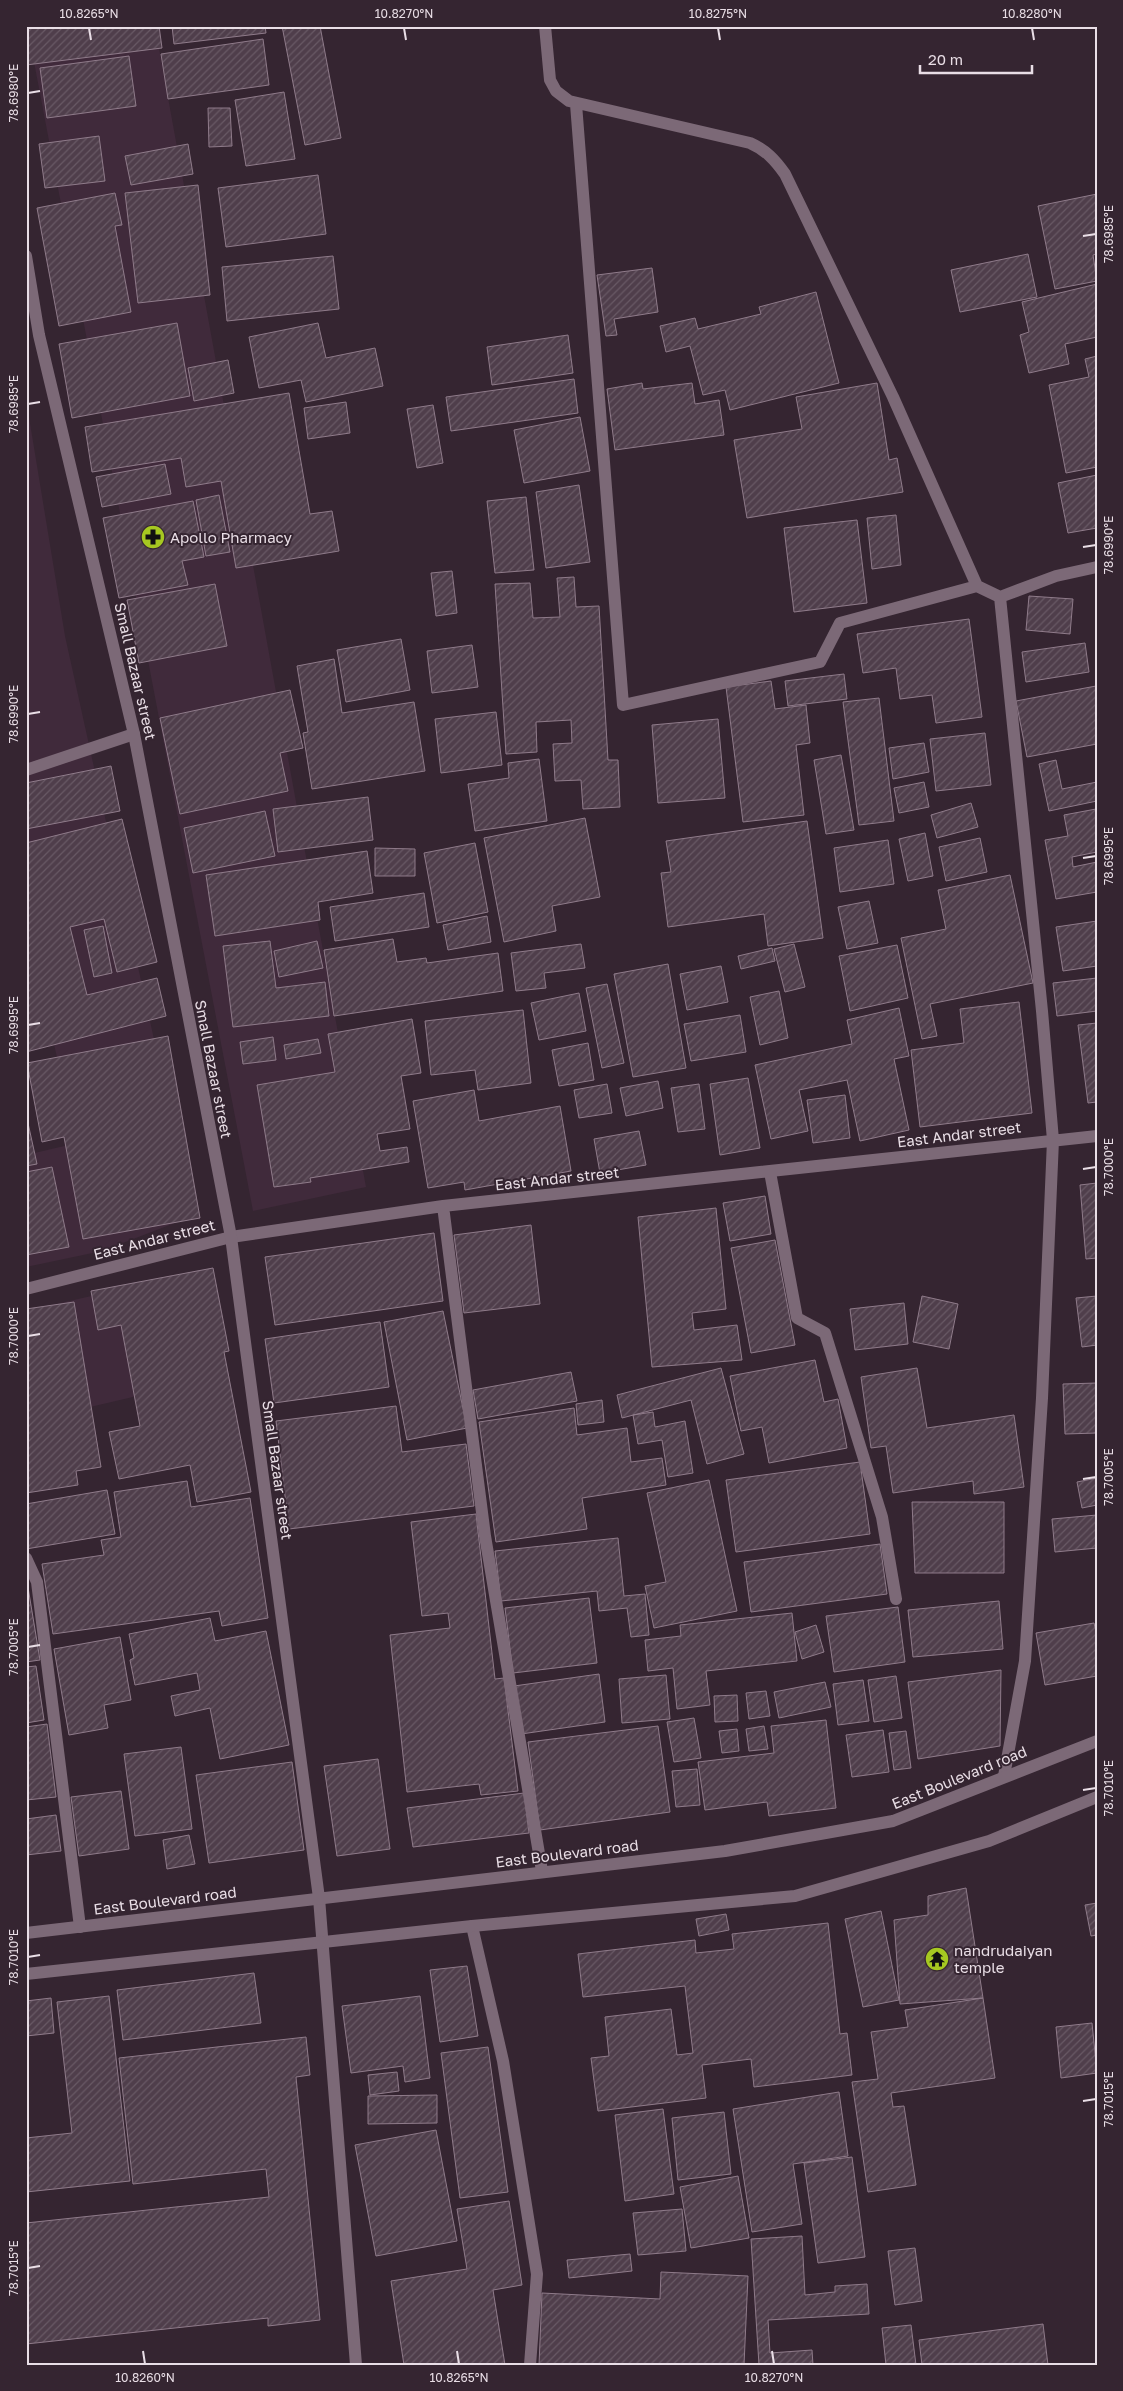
<svg xmlns="http://www.w3.org/2000/svg" width="1123" height="2391" viewBox="0 0 1123 2391" font-family="'Golos Text',sans-serif">
	<style>
		.built { fill: #402a3b }
		.building { fill: url(#building-hatch); stroke: #8f7b8a }
		.lines { fill: none; stroke-linecap: round; stroke-linejoin: round }
		.minor { stroke: #7c6977; stroke-width: 12 }
		.tertiary { stroke: #7c6977; stroke-width: 12 }
		.secondary { stroke: #7c6977; stroke-width: 12 }
		.ticks { fill: none; stroke: #e9dee6; stroke-width: 2 }
		.labels { text-anchor: middle; dominant-baseline: central; stroke-width: 4; stroke-linejoin: round; paint-order: stroke }
		.poi-label { font-size: 15px; fill: #e9dee6; stroke: #352531; text-anchor: start }
		.street-label { font-size: 15px; fill: #e9dee6; stroke: #352531 }
		.neatline { fill: none; stroke: #e9dee6; stroke-width: 2 }
		.ticks-label { font-size: 12px; text-anchor: middle; fill: #e9dee6 }
	</style>
	<defs>
		<pattern id="building-hatch" width="6" height="6" patternUnits="userSpaceOnUse" patternTransform="scale(1.25)"><rect width="6" height="6" fill="#4f3e4b"/><path d="M-1 1l2-2M0 6l6-6M5 7l2-2" fill="none" stroke="#685965"/></pattern>
	</defs>
	<rect width="100%" height="100%" fill="#352531"/>
	<path class="built" d="M155 26 366 1187 253 1211 30 41Z
		M26 399 65 636 193 1216 102 1251 26 1267V1155L77 1143 26 924Z
		M209 1269 214 1378 26 1422V1311Z"/>
	<path class="building" d="M26 26H159L162 48 26 65Z
		M172 26H265L266 33 174 44Z
		M282 26H320L341 138 305 145Z
		M263 39 269 85 168 99 161 54Z
		M129 56 136 106 47 118 40 68Z
		M284 92 295 159 246 166 235 100Z
		M208 108H230L232 146 209 147Z
		M99 136 105 181 45 188 39 144Z
		M188 144 193 174 131 185 125 156Z
		M318 175 326 234 226 247 218 188Z
		M198 185 210 295 138 303 125 193Z
		M115 193 122 225 115 226 131 312 59 326 37 208Z
		M1097 194V254L1093 255 1097 281 1055 289 1038 206Z
		M1028 254 1037 297 960 312 951 270Z
		M333 256 339 309 227 321 222 267Z
		M652 268 658 312 614 319 617 335 606 336 597 275Z
		M1097 284V337L1065 344 1069 364 1029 373 1020 335 1029 332 1022 302Z
		M816 292 839 383 730 410 725 390 703 395 690 346 666 352 660 326 695 318 698 329 761 314 759 307Z
		M177 323 190 396 72 418 59 344Z
		M318 323 326 358 375 348 383 386 306 402 301 380 259 388 249 337Z
		M568 335 573 373 492 385 487 347Z
		M1097 356V467L1066 473 1049 385 1089 377 1085 359Z
		M228 360 234 393 194 401 188 368Z
		M574 379 578 413 451 431 446 397Z
		M642 383 643 389 692 383 695 404 719 400 724 435 615 450 607 389Z
		M877 383 889 460 897 458 903 492 747 518 734 440 802 429 796 397Z
		M289 393 310 514 332 511 339 551 236 568 221 481 186 487 181 458 92 472 85 427Z
		M346 402 350 433 308 439 304 408Z
		M433 405 443 463 417 468 407 409Z
		M580 417 590 471 524 483 514 430Z
		M165 464 171 494 102 507 96 477Z
		M1097 475V528L1068 533 1058 483Z
		M579 485 590 562 546 568 536 492Z
		M219 495 230 552 206 556 196 500Z
		M526 497 534 570 495 573 487 501Z
		M193 501 204 557 182 561 188 585 119 598 103 518Z
		M896 515 901 565 872 569 867 518Z
		M857 520 867 603 794 612 784 528Z
		M452 571 457 613 436 616 431 573Z
		M574 577 576 607 599 606 608 760H618L620 807 583 809 581 780 555 781 553 744 572 743 571 720 536 722 537 752 506 754 495 584 530 583 533 618 560 617 557 578Z
		M215 584 227 646 139 663 127 600Z
		M1029 596 1073 599 1070 634 1026 630Z
		M969 619 982 717 936 723 932 695 900 699 896 668 863 673 857 634Z
		M401 639 410 690 346 702 337 650Z
		M1085 643 1089 672 1026 682 1022 652Z
		M472 645 478 687 432 693 427 651Z
		M334 659 342 713 414 702 425 771 312 789 303 733 308 732 297 666Z
		M844 674 847 699 788 706 785 681Z
		M771 681 775 709 806 705 810 743 796 745 804 815 743 822 726 687Z
		M1096 686 1097 744 1027 757 1016 701Z
		M290 690 303 748 280 753 288 791 180 814 160 718Z
		M879 698 894 821 859 825 843 702Z
		M496 712 502 765 441 773 435 719Z
		M718 719 725 798 658 803 652 725Z
		M985 733 991 785 936 791 930 739Z
		M924 743 929 772 893 779 889 748Z
		M841 755 854 830 826 834 814 760Z
		M539 759 547 821 475 831 468 784 509 778 508 763Z
		M1056 760 1062 789 1097 782V801L1049 811 1039 764Z
		M111 766 120 811 26 829V783Z
		M924 782 929 807 899 813 894 788Z
		M368 797 373 840 278 852 273 809Z
		M971 803 978 827 937 838 931 815Z
		M1096 809 1097 852 1072 857 1073 867 1097 862V892L1056 899 1045 840 1068 836 1064 815Z
		M265 811 275 856 193 873 184 828Z
		M585 818 600 897 552 906 556 931 504 942 484 838Z
		M122 819 157 962 117 972 104 919 70 927 87 995 157 978 166 1016 26 1052V843Z
		M807 821 823 938 768 946 764 914 668 927 661 873 671 872 666 841Z
		M925 833 933 876 908 881 899 839Z
		M980 838 987 872 946 881 939 847Z
		M888 840 894 884 840 892 834 848Z
		M475 843 488 912 437 923 424 853Z
		M375 848 415 849V876H375Z
		M367 851 373 893 318 902 320 920 215 936 206 875Z
		M1010 875 1033 983 930 1004 937 1036 922 1039 901 938 946 929 938 890Z
		M424 893 429 927 335 941 330 907Z
		M869 901 878 943 847 949 838 907Z
		M487 916 491 942 448 950 443 925Z
		M1097 921V966L1063 971 1056 927Z
		M103 926 112 973 94 977 84 930Z
		M393 939 397 962 426 958 427 963 498 953 503 991 334 1016 324 950Z
		M270 941 276 988 325 982 329 1016 233 1027 223 946Z
		M317 941 323 968 279 977 274 951Z
		M581 944 585 968 544 973 546 988 516 991 511 953Z
		M794 944 805 987 785 992 774 949Z
		M897 945 908 998 850 1011 839 956Z
		M772 948 775 961 741 969 738 956Z
		M668 964 686 1068 633 1077 614 974Z
		M721 966 728 1002 687 1010 680 974Z
		M1097 978V1011L1057 1016 1053 983Z
		M607 984 624 1063 602 1068 586 988Z
		M779 991 788 1038 760 1045 750 997Z
		M579 993 586 1031 539 1040 531 1003Z
		M1019 1002 1032 1113 920 1127 911 1050 964 1043 960 1009Z
		M899 1008 909 1056 894 1059 909 1130 860 1141 847 1080 799 1090 808 1131 771 1139 755 1065 852 1044 847 1020Z
		M523 1010 531 1083 478 1090 475 1070 431 1075 425 1021Z
		M740 1015 746 1052 691 1061 684 1024Z
		M412 1019 421 1073 401 1076 410 1129 377 1134 380 1151 407 1147 409 1162 310 1178 311 1182 274 1187 257 1085 335 1072 328 1034Z
		M1097 1023V1102L1088 1103 1078 1025Z
		M168 1036 200 1218 83 1239 64 1137 42 1142 27 1063Z
		M273 1037 276 1060 243 1064 240 1042Z
		M318 1039 321 1053 286 1059 284 1045Z
		M588 1043 594 1080 559 1086 552 1050Z
		M748 1078 760 1148 720 1155 710 1084Z
		M658 1081 663 1108 626 1116 620 1088Z
		M607 1084 612 1113 579 1118 574 1090Z
		M699 1084 705 1129 678 1132 671 1088Z
		M474 1090 479 1121 560 1106 571 1171 465 1190 464 1182 428 1188 413 1101Z
		M845 1095 850 1138 813 1143 807 1100Z
		M26 1114 37 1164 26 1166Z
		M639 1131 646 1165 600 1173 594 1139Z
		M52 1167 69 1247 26 1255V1172Z
		M1097 1183V1258L1086 1259 1080 1185Z
		M765 1196 771 1234 730 1241 723 1203Z
		M716 1208 726 1309 692 1313 694 1330 737 1325 742 1360 652 1367 638 1217Z
		M531 1225 540 1304 464 1313 454 1235Z
		M434 1233 443 1301 275 1325 265 1257Z
		M775 1240 795 1345 751 1353 731 1248Z
		M213 1268 229 1351 224 1352 251 1492 197 1502 190 1465 119 1479 109 1432 140 1426 121 1325 98 1330 91 1291Z
		M922 1296 958 1304 949 1349 913 1342Z
		M1097 1296V1345L1082 1347 1076 1298Z
		M74 1302 101 1467 76 1471 78 1485 26 1493V1309Z
		M904 1303 908 1344 855 1350 850 1309Z
		M443 1311 467 1428 407 1440 384 1322Z
		M380 1322 389 1387 274 1403 265 1339Z
		M815 1360 824 1402 838 1399 847 1448 769 1463 762 1427 741 1431 730 1376Z
		M721 1368 744 1454 707 1464 691 1400 622 1418 617 1395Z
		M917 1368 927 1428 1014 1415 1024 1487 974 1494 973 1481 893 1493 886 1446 871 1448 861 1377Z
		M571 1372 577 1401 478 1419 473 1390Z
		M1097 1383V1433L1065 1434 1063 1384Z
		M602 1400 604 1422 578 1425 576 1404Z
		M396 1406 402 1452 466 1444 474 1506 289 1529 276 1421Z
		M574 1408 577 1435 627 1428 631 1462 662 1458 666 1485 582 1498 587 1529 496 1542 479 1422Z
		M653 1412 655 1427 685 1421 693 1473 668 1477 662 1440 638 1444 633 1415Z
		M860 1462 870 1534 736 1552 726 1480Z
		M1097 1478V1505L1082 1508 1077 1482Z
		M709 1480 737 1611 654 1628 645 1586 666 1582 647 1493Z
		M187 1481 191 1507 250 1498 268 1618 222 1626 219 1611 53 1634 42 1564 104 1555 101 1540 121 1537 114 1492Z
		M107 1490 115 1534 26 1549V1504Z
		M912 1502H1004V1573H915Z
		M476 1514 495 1679 504 1678 518 1791 481 1795 479 1784 407 1792 390 1635 450 1628 448 1613 422 1616 411 1522Z
		M1097 1515V1548L1055 1552 1052 1519Z
		M618 1538 624 1596 645 1594 649 1635 631 1637 627 1608 599 1611 597 1591 501 1601 495 1551Z
		M880 1544 887 1594 751 1612 744 1562Z
		M26 1575 40 1660 26 1662Z
		M589 1598 597 1663 513 1673 505 1608Z
		M999 1601 1003 1649 913 1657 908 1610Z
		M898 1607 905 1662 834 1672 826 1616Z
		M792 1613 797 1661 706 1671 710 1705 677 1709 673 1668 648 1671 645 1640 681 1636 680 1625Z
		M210 1618 215 1641 266 1631 289 1745 220 1759 210 1708 175 1716 171 1696 200 1690 197 1673 135 1685 130 1660 134 1658 129 1634Z
		M1094 1623 1097 1636V1676L1045 1685 1036 1633Z
		M816 1625 824 1652 802 1659 795 1632Z
		M120 1637 131 1700 104 1705 108 1728 69 1735 54 1649Z
		M36 1666 44 1720 26 1723V1667Z
		M1001 1670 1000 1746 918 1759 908 1682Z
		M599 1674 605 1722 521 1734 514 1686Z
		M666 1675 670 1719 622 1723 619 1679Z
		M896 1676 902 1718 874 1722 868 1680Z
		M863 1680 869 1721 838 1725 833 1684Z
		M825 1682 831 1707 779 1718 774 1692Z
		M766 1691 770 1716 749 1719 746 1693Z
		M737 1695 738 1721 715 1722 714 1696Z
		M694 1718 701 1758 674 1762 667 1722Z
		M826 1720 836 1808 769 1816 767 1802 705 1810 698 1762 774 1753 771 1726Z
		M47 1724 56 1797 26 1800V1727Z
		M658 1726 670 1812 540 1830 528 1742Z
		M764 1726 768 1749 749 1751 746 1729Z
		M737 1729 739 1751 722 1753 719 1731Z
		M883 1730 889 1772 852 1777 846 1735Z
		M906 1731 911 1768 894 1770 889 1733Z
		M181 1747 192 1829 135 1836 124 1754Z
		M378 1759 390 1849 337 1856 324 1766Z
		M292 1762 304 1850 209 1863 196 1775Z
		M697 1769 700 1805 676 1807 672 1771Z
		M121 1791 129 1849 79 1856 71 1797Z
		M524 1793 529 1833 413 1847 407 1808Z
		M56 1815 61 1851 26 1855V1819Z
		M189 1835 195 1864 167 1869 163 1840Z
		M966 1888 983 1998 900 2004 894 1920 928 1915V1896Z
		M1097 1903V1935L1091 1936 1085 1905Z
		M881 1911 899 2000 863 2007 845 1919Z
		M726 1914 729 1930 699 1936 696 1919Z
		M828 1923 840 2034 847 2033 852 2075 754 2087 751 2059 702 2065 706 2098 598 2111 591 2058 609 2056 605 2017 671 2009 677 2055 693 2053 685 1986 583 1997 578 1954 695 1940 696 1953 734 1949 732 1934Z
		M467 1966 478 2036 440 2042 430 1970Z
		M254 1973 261 2023 123 2040 117 1990Z
		M109 1996 130 2181 26 2192V2138L72 2133 57 2002Z
		M420 1996 430 2078 405 2082 403 2066 351 2073 342 2006Z
		M51 1998 54 2033 26 2036V2001Z
		M983 1998 995 2078 891 2093 893 2107 904 2106 916 2185 868 2192 852 2082 878 2079 871 2032 908 2027 905 2010Z
		M1092 2023 1097 2073 1061 2078 1056 2027Z
		M306 2037 310 2075 296 2077 320 2320 268 2326V2318L26 2344V2223L269 2197 266 2169 133 2184 119 2058Z
		M488 2047 508 2192 460 2198 441 2053Z
		M397 2072 399 2091 370 2095 368 2075Z
		M839 2092 848 2156 793 2164 802 2224 752 2232 733 2109Z
		M437 2095V2123L368 2124V2096Z
		M663 2109 674 2194 625 2201 615 2115Z
		M724 2112 731 2174 678 2180 672 2118Z
		M436 2130 457 2241 376 2256 355 2145Z
		M852 2157 865 2257 818 2263 804 2163Z
		M738 2176 749 2238 691 2248 680 2187Z
		M509 2201 522 2285 493 2290 505 2365H404L391 2281 467 2269 457 2209Z
		M682 2209 686 2251 638 2255 633 2213Z
		M802 2236 805 2295 835 2292V2286L867 2284 869 2314 768 2320 770 2353 812 2350 813 2365H759L751 2239Z
		M915 2248 922 2301 895 2305 888 2251Z
		M630 2254 632 2271 569 2278 567 2260Z
		M661 2272 748 2276 744 2365H539L542 2293 660 2299Z
		M1043 2324 1048 2365H922L919 2340Z
		M911 2325 916 2365H886L882 2328Z"/>
	<g class="lines">
		<path class="minor" d="M545 26 550 80 556 91 569 101 750 143C766 150 775 160 785 174L893 397 977 586 1000 597 1056 576 1097 567
			M576 104 623 705 820 662 840 623 977 586
			M1000 597 1042 1011 1053 1140 1042 1398 1025 1661 1004 1776
			M26 770 134 734
			M770 1172 797 1318 825 1333 882 1517 896 1599
			M443 1206 485 1536 542 1871
			M26 1289 231 1237 443 1206 1097 1136
			M26 1558 37 1582 80 1927
			M472 1926 503 2061 537 2274 530 2365"/>
		<path class="tertiary" d="M319 1898 356 2365"/>
		<path class="secondary" d="M26 256 39 335 134 734 231 1237 319 1898
			M26 1933 725 1851 893 1821 1097 1741
			M26 1974 472 1926 795 1896 989 1841 1097 1797"/>
	</g>
	<path class="ticks" d="M89 28 91 40M404 28 406 40M718 28 720 40M1032 28 1034 40M28 93 40 91M1083 236 1096 234M28 404 40 402M1083 547 1096 545M28 714 40 712M1083 858 1096 856M28 1025 40 1023M1083 1169 1096 1167M28 1336 40 1334M1083 1479 1096 1477M28 1647 40 1645M1083 1790 1096 1788M28 1957 40 1955M1083 2101 1096 2099M28 2268 40 2266M143 2351 145 2364M457 2351 459 2364M772 2351 774 2364"/>
	<defs>
		<g id="pharmacy-disc" transform="scale(1.25)"><circle r="9.5" fill="#a6c821" stroke="#352531"/><path d="M-2-6h4v4h4v4h-4v4h-4v-4h-4v-4h4Z" fill="#111"/></g>
		<g id="temple-disc" transform="scale(1.25)"><circle r="9.5" fill="#a6c821" stroke="#352531"/><path d="M0-6L5-2H3V0L6.5 2.5H4V6H1.5V3h-3V6H-4V2.5H-6.5L-3 0V-2H-5Z" fill="#111"/></g>
	</defs>
	<g fill-rule="evenodd">
		<use href="#pharmacy-disc" x="153" y="537"/>
		<use href="#temple-disc" x="937" y="1959"/>
	</g>
	<g class="labels">
		<g class="poi-label">
			<text x="170" y="537">Apollo Pharmacy</text>
			<text x="954" y="1950">nandrudaiyan<tspan x="954" dy="17">temple</tspan></text>
		</g>
		<g class="street-label">
			<text transform="translate(136 671) rotate(77)">Small Bazaar street</text>
			<text transform="translate(214 1069) rotate(79)">Small Bazaar street</text>
			<text transform="translate(959 1134) rotate(-7)">East Andar street</text>
			<text transform="translate(557 1178) rotate(-6)">East Andar street</text>
			<text transform="translate(154 1239) rotate(-14)">East Andar street</text>
			<text transform="translate(278 1470) rotate(82)">Small Bazaar street</text>
			<text transform="translate(959 1777) rotate(-22)">East Boulevard road</text>
			<text transform="translate(567 1853) rotate(-7)">East Boulevard road</text>
			<text transform="translate(165 1900) rotate(-7)">East Boulevard road</text>
		</g>
	</g>
	<rect width="1123" height="2391" fill="none" stroke="#352531" stroke-width="55"/>
	<path d="M920 65v8h112v-8" fill="none" stroke="#e9dee6" stroke-width="2.5"/>
	<text x="928" y="65" font-size="15" fill="#e9dee6" stroke="#352531" stroke-width="4" paint-order="stroke">20 m</text>
	<rect x="28" y="28" width="1068" height="2336" class="neatline"/>
	<g class="ticks-label">
		<text x="89" y="18">10.8265°N</text>
		<text x="404" y="18">10.8270°N</text>
		<text x="718" y="18">10.8275°N</text>
		<text x="1032" y="18">10.8280°N</text>
		<text transform="translate(14 93) rotate(-90)" y="4">78.6980°E</text>
		<text transform="translate(1109 234) rotate(-90)" y="4">78.6985°E</text>
		<text transform="translate(14 404) rotate(-90)" y="4">78.6985°E</text>
		<text transform="translate(1109 545) rotate(-90)" y="4">78.6990°E</text>
		<text transform="translate(14 714) rotate(-90)" y="4">78.6990°E</text>
		<text transform="translate(1109 856) rotate(-90)" y="4">78.6995°E</text>
		<text transform="translate(14 1025) rotate(-90)" y="4">78.6995°E</text>
		<text transform="translate(1109 1167) rotate(-90)" y="4">78.7000°E</text>
		<text transform="translate(14 1336) rotate(-90)" y="4">78.7000°E</text>
		<text transform="translate(1109 1477) rotate(-90)" y="4">78.7005°E</text>
		<text transform="translate(14 1647) rotate(-90)" y="4">78.7005°E</text>
		<text transform="translate(1109 1788) rotate(-90)" y="4">78.7010°E</text>
		<text transform="translate(14 1957) rotate(-90)" y="4">78.7010°E</text>
		<text transform="translate(1109 2099) rotate(-90)" y="4">78.7015°E</text>
		<text transform="translate(14 2268) rotate(-90)" y="4">78.7015°E</text>
		<text x="145" y="2382">10.8260°N</text>
		<text x="459" y="2382">10.8265°N</text>
		<text x="774" y="2382">10.8270°N</text>
	</g>
</svg>
